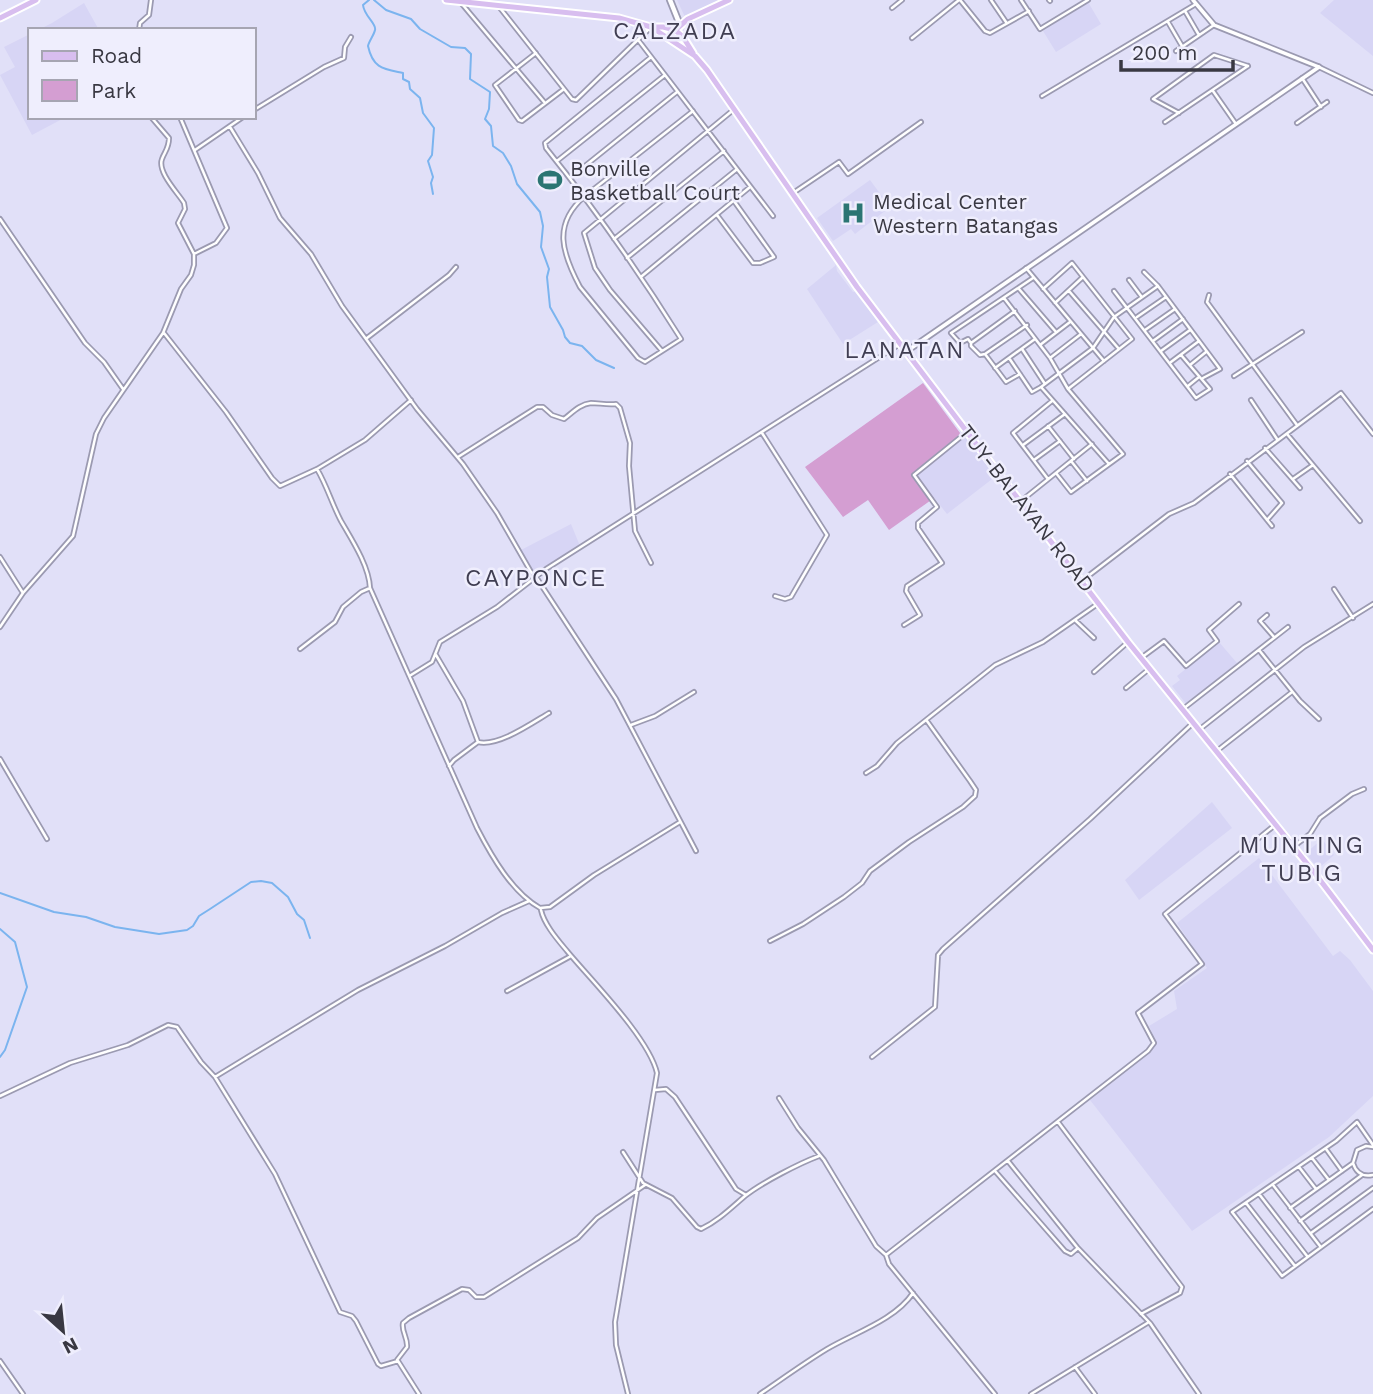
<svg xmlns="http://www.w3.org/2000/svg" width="1373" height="1394" viewBox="0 0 1373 1394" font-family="'Work Sans',sans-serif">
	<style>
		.built { fill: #d7d5f5 }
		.green { fill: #d49ed2 }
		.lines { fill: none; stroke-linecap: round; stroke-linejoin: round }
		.stream { stroke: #7bb4ef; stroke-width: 2 }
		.minor-casing { stroke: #9b9ab1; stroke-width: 6 }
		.tertiary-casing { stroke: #9b9ab1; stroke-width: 7 }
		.secondary-casing { stroke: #9b9ab1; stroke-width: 8 }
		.primary-casing { stroke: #fff; stroke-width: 9 }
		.minor { stroke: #fff; stroke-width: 2.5 }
		.tertiary { stroke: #fff; stroke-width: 3.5 }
		.secondary { stroke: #fff; stroke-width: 4.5 }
		.primary { stroke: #d8beef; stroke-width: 5 }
		.labels { text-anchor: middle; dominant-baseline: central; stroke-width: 5; stroke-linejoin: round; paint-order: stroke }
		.poi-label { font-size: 21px; fill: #393842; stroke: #efeefd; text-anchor: start }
		.street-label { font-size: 21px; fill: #393842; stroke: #efeefd }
		.quarter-label { font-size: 24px; letter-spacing: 2px; fill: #403e52; stroke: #efeefd }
	</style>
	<rect width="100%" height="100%" fill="#e1e0f8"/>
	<path class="built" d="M677 0H719L685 17Z
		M1334 0H1373V56L1320 13Z
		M1088 2 1101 24 1056 52 1043 31Z
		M84 3 99 30H38L52 23Z
		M30 34V117H66L32 135 0 75 15 67 4 47Z
		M870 180 890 207 855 234 851 229 833 241 817 218Z
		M836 265 837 271 853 292 856 291 878 322 843 344 807 289Z
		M966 435 996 476 947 514 916 475Z
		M571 524 580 546 535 574 521 550Z
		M1219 642 1237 663 1187 705 1172 686 1180 680 1177 676Z
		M1212 802 1232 828 1139 900 1125 880Z
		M1322 839 1334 855 1318 869 1306 853Z
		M1259 858 1333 956 1340 951 1350 960 1373 991V1096L1329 1137 1192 1231 1090 1100 1150 1053 1156 1041 1149 1026 1177 1009 1174 991 1207 968 1177 923Z"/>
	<path class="green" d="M923 383 963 437 916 475 934 498 889 530 868 500 843 517 805 467Z"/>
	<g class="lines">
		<path class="stream" d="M369 0 363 5C364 16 377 24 375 30 374 35 369 41 368 46 373 69 384 69 403 73V79L409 82 410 89 420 98 423 113 434 128 432 155 428 161 433 177 431 183 433 194
			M374 0 386 10 411 19 420 29 451 47 465 48 471 54 470 79 490 92 489 109 485 119 491 126 493 146 503 153 511 166 517 184 540 212 543 226 541 247 549 269 547 277 550 307 563 330 565 337 570 343 582 346 596 360 614 368
			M0 893 54 912 86 917 115 927 159 934 187 930 193 926 199 916 210 909 251 882 261 881 272 883 288 897 297 914 304 920 310 938
			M0 929 15 942 27 987 5 1050 0 1057"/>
		<g class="minor-casing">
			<path id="minor" d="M960 0 985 31 990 33 1029 11
				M991 0 1006 22
				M1021 0 1040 29 1088 0
				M1049 0 1050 1
				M462 4 545 103
				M500 8 572 99 576 100 651 27
				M892 8 902 0
				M1185 11 1199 35
				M1168 22 1182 46
				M139 30 140 23 149 15 151 0
				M912 38 959 0
				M639 41 773 216
				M1176 51 1214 25
				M536 53 495 85 519 120 522 121 564 89
				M651 57 545 143 546 148C595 209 639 272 681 339L645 362 638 358 580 287C562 253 552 224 585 196L693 111
				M1319 67 1373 93
				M1302 78 1321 107
				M1213 91 1236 124
				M1042 96 1196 4
				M254 110 324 67 344 58 345 47 351 37
				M1179 113 1153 99 1214 55 1248 66
				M180 117 227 228 216 243 194 254
				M1165 122 1248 66
				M1297 123 1327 102
				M230 127 258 173 280 218 311 254 342 306 417 409 463 464 497 513 531 572 536 577 616 699 696 851
				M195 150 243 117
				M557 161 665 75
				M570 178 677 92
				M793 193 839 162 848 174 921 122
				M717 215 753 263H760L774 257 734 201
				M0 219 85 343 104 362 123 389
				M614 239 724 151
				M627 258 736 170
				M1026 268 1104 361
				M1144 272 1158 286 1220 369 1203 378
				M642 276 750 187
				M1129 280 1141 296
				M1019 289 1056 332
				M1043 289 1072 263 1132 339 1068 389
				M1069 291 1119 349
				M1114 291 1196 398 1210 389 1181 355
				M1209 295 1207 302 1297 425
				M1004 298 1050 358 1068 389 1123 454 1071 492 1056 473
				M1055 303 1083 277
				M1015 311 971 343V346L980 355 985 354 1027 325
				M1137 317 1166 297
				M1145 330 1175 309
				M164 333 226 412 272 478 280 486 317 469 365 440 411 400
				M367 338 449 275 456 267
				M1153 341 1183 319
				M971 343 968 339 960 343 951 333 1033 278
				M1040 345 1070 322
				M1022 349 1045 384
				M662 351 610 290 595 268 584 233 732 111
				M1161 351 1190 330
				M985 354 1006 382 1020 374
				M1009 358 1032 392 1041 387
				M1050 358 1081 334
				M1171 362 1199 341
				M1190 365 1206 352
				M995 368 1035 339
				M1234 376 1302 332
				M1188 386 1199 377
				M1251 400 1277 439
				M1048 426 1074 459
				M762 433 827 535 791 597 785 599 775 596
				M1287 434 1360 521
				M1023 445 1065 414
				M1265 448 1300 488
				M458 457 537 407H543L552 415 564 419C572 413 580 404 591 403 599 403 607 405 616 404L620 408 630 443 629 466 635 531 651 563
				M1034 460 1060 441
				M1071 461 1087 481
				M1247 461 1282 503 1267 520
				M1109 464 1041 387 1093 348 1114 317 1158 286
				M317 469C327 486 332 504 341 521 352 540 369 566 370 588L477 828C492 857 512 892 540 908L550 907 594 875 680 822
				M1230 474 1272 526
				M1048 479 1013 433 1052 401
				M1293 479 1313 465
				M1021 501 1092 444
				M0 557 23 593
				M1083 580 1169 514 1194 503 1341 393 1373 434
				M1334 589 1353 618
				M1267 615 1260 621 1274 637
				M1076 621 1094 638
				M904 625 920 615 906 591 907 586 942 563 918 528V523L937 507 914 475 967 432
				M0 627 23 593 73 536 96 434 104 418 163 333 181 289 191 275 194 265V254L178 223 185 209 184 203C178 193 157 172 162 159 165 151 169 148 169 138L151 117
				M300 649 335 622 343 607 361 592 370 588
				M1259 650 1300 701 1319 719
				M436 655 463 701 478 742C498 747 532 723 549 713
				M1141 658 1164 641 1186 666 1217 641 1209 630 1239 604
				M1094 672 1128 642
				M411 675 432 662 440 642 497 607 546 569 900 344
				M1126 688 1149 669
				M1183 709 1288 627
				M631 725 655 716 694 692
				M1200 729 1304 647 1373 604
				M1218 750 1292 692
				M0 759 47 839
				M449 766 454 760 478 742
				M866 773 877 766 897 743 995 665 1043 642 1099 603
				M1293 847 1310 834 1320 818 1352 794 1364 789
				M541 910C544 924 557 939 567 951 591 980 649 1038 657 1073L615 1322 616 1345 628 1394
				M770 941 803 924 844 897 862 883 870 871 909 842 963 807 975 796 976 790 970 781 927 721
				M507 991 571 956
				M872 1057 935 1007 938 955 943 949 1090 819 1193 723
				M215 1077 358 990 445 946 502 913 529 901
				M655 1090 666 1089 675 1097 736 1189 746 1195
				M0 1096 70 1063 128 1045 168 1025 177 1027 201 1062 215 1077 275 1174 340 1312 352 1316 356 1321 378 1364 381 1366 398 1361 419 1394
				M779 1098 798 1128 824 1160 876 1246 886 1255
				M1058 1122 1182 1287 1180 1293 1141 1314
				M1373 1145 1357 1122 1336 1141 1232 1212 1282 1276 1373 1209
				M1373 1147 1366 1146 1357 1150 1353 1163C1356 1173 1363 1177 1373 1175
				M1326 1149 1342 1171
				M623 1152 643 1183 672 1198 697 1227 701 1229C718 1221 731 1208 745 1196 761 1183 800 1163 819 1156
				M1312 1158 1329 1180
				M1008 1161 1077 1247 1150 1323 1199 1394
				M1299 1167 1316 1189
				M995 1171 1065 1251 1071 1254 1078 1248
				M1273 1185 1320 1246
				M1259 1194 1307 1256
				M1246 1203 1295 1266
				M1290 1208 1353 1163
				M1300 1221 1362 1175
				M1311 1233 1373 1188
				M397 1360 407 1347C408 1338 401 1331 403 1323L409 1318 462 1289 469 1290 476 1297H484L578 1238 597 1218 645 1185
				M0 1361 23 1394
				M1075 1367 1095 1394
				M760 1394C782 1379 804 1363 827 1349 854 1333 895 1320 913 1293
				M995 1394 889 1264 886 1255 1148 1051 1154 1043 1138 1013 1202 964 1165 914 1275 825
				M1031 1394 1149 1322"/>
		</g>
		<g class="tertiary-casing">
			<path id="tertiary" d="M1193 0 1214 25 1319 67
				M907 351 1319 67"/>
		</g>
		<g class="secondary-casing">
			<path id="secondary" d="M670 0 680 25"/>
		</g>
		<g class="primary-casing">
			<path id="primary" d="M446 0 619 18 651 27H663L675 30 683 37 693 53
				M0 18 36 0
				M651 27 695 56 707 70 857 287 980 449 1128 642 1317 876 1373 950
				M673 32 688 19 729 0"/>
		</g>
		<use href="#minor" class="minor"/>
		<use href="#tertiary" class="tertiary"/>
		<use href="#secondary" class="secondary"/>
		<use href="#primary" class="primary"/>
	</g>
	<defs>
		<g id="stadium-bare" transform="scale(1.89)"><path d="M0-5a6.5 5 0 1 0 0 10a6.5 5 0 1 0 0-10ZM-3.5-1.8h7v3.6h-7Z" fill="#2b7573" stroke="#efeefd" stroke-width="2.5" paint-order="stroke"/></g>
		<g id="hospital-bare" transform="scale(1.89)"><path d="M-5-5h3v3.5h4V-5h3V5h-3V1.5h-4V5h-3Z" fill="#2b7573" stroke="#efeefd" stroke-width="2.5" paint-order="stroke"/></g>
	</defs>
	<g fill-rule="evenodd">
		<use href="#stadium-bare" x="550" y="180"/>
		<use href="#hospital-bare" x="853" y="213"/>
	</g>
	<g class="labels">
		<g class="poi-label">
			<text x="570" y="168">Bonville<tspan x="570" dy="24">Basketball Court</tspan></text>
			<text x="873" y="201">Medical Center<tspan x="873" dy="24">Western Batangas</tspan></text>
		</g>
		<g class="street-label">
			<text transform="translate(1027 508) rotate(52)">TUY-BALAYAN ROAD</text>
		</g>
		<g class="quarter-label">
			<text x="675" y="31">CALZADA</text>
			<text x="905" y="350">LANATAN</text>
			<text x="536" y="578">CAYPONCE</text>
			<text x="1302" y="845">MUNTING<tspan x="1302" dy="28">TUBIG</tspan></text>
		</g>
	</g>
	<rect x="28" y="28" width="228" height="91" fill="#efeefd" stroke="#a6a5b2" stroke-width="2"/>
	<rect x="42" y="51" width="35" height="10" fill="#d8beef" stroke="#a6a5b2" stroke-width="2"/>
	<text x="91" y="63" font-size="21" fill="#393842">Road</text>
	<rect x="42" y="80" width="35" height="21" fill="#d49ed2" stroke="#a6a5b2" stroke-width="2"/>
	<text x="91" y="98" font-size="21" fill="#393842">Park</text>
	<g transform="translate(63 1331) rotate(153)" stroke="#efeefd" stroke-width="5" paint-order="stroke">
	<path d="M0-5L12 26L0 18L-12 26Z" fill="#393842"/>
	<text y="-10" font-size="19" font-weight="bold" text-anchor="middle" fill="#393842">N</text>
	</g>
	<path d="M1121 60v10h112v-10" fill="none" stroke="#393842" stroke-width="3.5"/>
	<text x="1132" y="60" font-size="21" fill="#393842" stroke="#efeefd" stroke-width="5" paint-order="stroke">200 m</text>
</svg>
